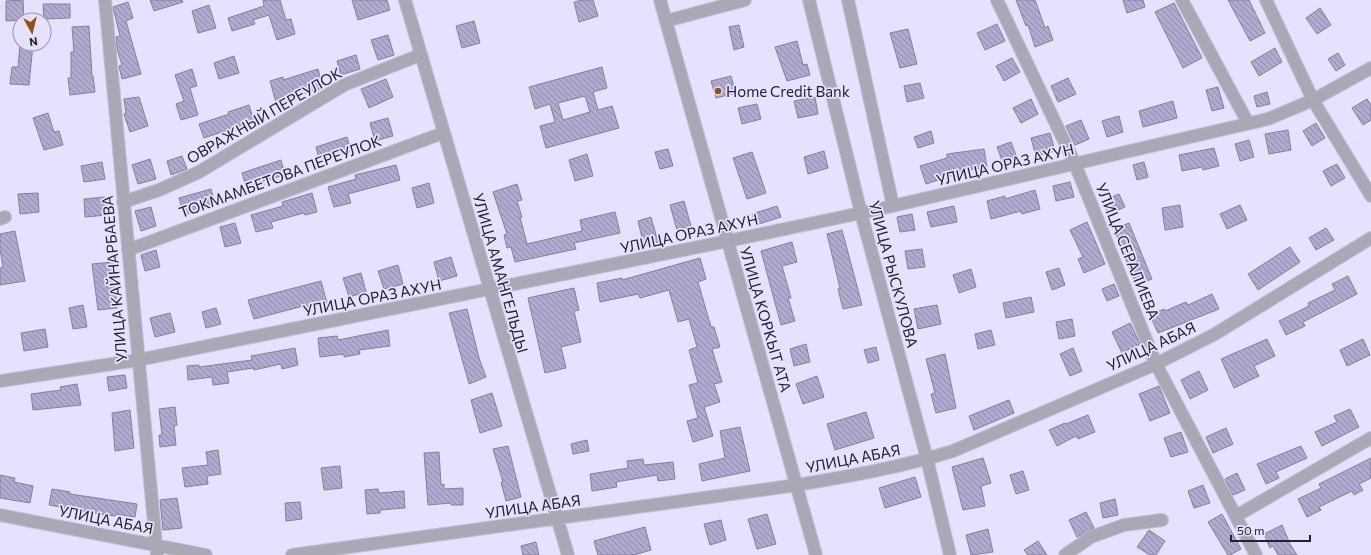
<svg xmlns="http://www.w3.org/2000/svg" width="1371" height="555" viewBox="0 0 1371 555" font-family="Commissioner,sans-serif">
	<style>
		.building { fill: url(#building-back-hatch); stroke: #84809a; fill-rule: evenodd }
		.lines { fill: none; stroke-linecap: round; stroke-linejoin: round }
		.minor-casing { stroke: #c2bfd8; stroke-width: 14 }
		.minor { stroke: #aaa8b4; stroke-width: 12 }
		.poi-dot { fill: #905215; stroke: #e5e1fe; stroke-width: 1.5 }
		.labels { text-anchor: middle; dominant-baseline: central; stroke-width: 3.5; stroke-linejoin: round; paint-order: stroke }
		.poi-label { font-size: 15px; fill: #24232d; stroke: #e5e1fe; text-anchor: start }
		.street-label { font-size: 15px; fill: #24232d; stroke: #e5e1fe }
	</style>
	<defs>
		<pattern id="building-back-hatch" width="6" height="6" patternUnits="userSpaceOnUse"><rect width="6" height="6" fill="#b0aace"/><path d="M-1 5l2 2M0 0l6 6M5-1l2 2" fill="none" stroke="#8f8aa8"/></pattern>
	</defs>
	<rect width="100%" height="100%" fill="#e5e1fe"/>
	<path class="building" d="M23 0 24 20 6 21V1Z
		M150 0H182L183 2 154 11Z
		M263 0H280L286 20 291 19 295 34 277 40 269 15 253 20 255 24 232 31 228 18 264 6Z
		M352 0H387L390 10 358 20Z
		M582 0H593L598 16 579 22 574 2Z
		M1016 0H1035L1045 28 1048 26 1053 40 1035 47 1028 25 1026 26Z
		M1123 0H1143L1145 7 1127 13Z
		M1228 0H1249L1265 33 1250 41Z
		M128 2 133 18 126 21 141 74 122 79 119 66 122 65 117 49 116 37 120 36 113 7Z
		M1174 3 1202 58 1183 68 1155 12Z
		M43 4H70V18L44 19Z
		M209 5 216 28 198 33 192 11Z
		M1320 8 1331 25 1317 34 1306 18Z
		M474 21 480 43 462 48 456 26Z
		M997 24 1005 41 985 50 977 33Z
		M739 25 744 47 734 50 729 27Z
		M89 26 92 76H93L95 92 70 95 68 78H71V52H74L72 27Z
		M908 29 917 64 900 68 890 33Z
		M388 35 394 55 378 60 371 40Z
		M797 41 803 65 807 64 810 75 787 81 775 47Z
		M20 44H33L29 85 10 84 12 67H18Z
		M1275 48 1282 62 1259 76 1251 62Z
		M1338 53 1345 65 1336 71 1328 59Z
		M356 55 360 69 341 75 337 61Z
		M234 56 239 73 219 79 214 63Z
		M1012 58 1020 72 1004 81 996 66Z
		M602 67 607 88 593 92 598 110 612 106 619 128 546 148 540 126 555 122 550 104 535 109 529 87ZM585 96 590 112 563 120 558 103Z
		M192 69 197 86 190 88 198 115 181 120 176 104 184 101 175 75Z
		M318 69 323 88 289 98 290 102 277 106 270 81 283 77V80Z
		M731 76 736 93 716 98 711 81Z
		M1068 78 1076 94 1058 102 1051 86Z
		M386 79 393 97 369 108 361 89Z
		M920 83 924 98 907 102 904 86Z
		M1218 87 1224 108 1212 111 1206 90Z
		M1267 92 1270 104 1257 107 1254 96Z
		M139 97 148 126 130 132 124 114 126 113 124 99Z
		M815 97 818 114 798 118 794 101Z
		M1031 99 1038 114 1021 123 1013 108Z
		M1367 99 1371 105V120L1363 125 1352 108Z
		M1173 101 1177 118 1143 127 1139 111Z
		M757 104 761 119 742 124 738 108Z
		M249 105 254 121 204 138 199 124 229 114 228 112Z
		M48 113 54 132 59 131 63 145 44 150 33 118Z
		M1119 116 1123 132 1107 137 1102 121Z
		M388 118 393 136 375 141 370 123Z
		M1081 120 1089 139 1075 145 1066 126Z
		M1316 123 1325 138 1312 146 1303 131Z
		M1288 130 1291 150 1269 154 1265 134Z
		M931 131 934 143 918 148 914 137Z
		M1050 133 1055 151 1036 156 1031 138Z
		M347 137 351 151 320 162 316 147Z
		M1249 140 1254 157 1240 161 1235 144Z
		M1011 142 1017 158 1003 163 997 147Z
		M1214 148 1219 166 1203 170 1202 167 1182 171 1179 155Z
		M668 149 673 166 660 169 655 152Z
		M984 149 987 167 963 171V172L926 184 920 166 947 158V154Z
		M824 151 828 168 808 174 804 157Z
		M752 152 766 193 747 199 733 158Z
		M587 154 593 176 575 181 569 160Z
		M182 156 187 169 171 175 167 161Z
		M150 159 156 179 138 184 132 165Z
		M281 160 285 175 263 181 264 185 247 190 242 173Z
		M102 162 105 179 84 182 81 166Z
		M1144 162 1148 177 1137 180 1133 165Z
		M1337 164 1345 178 1331 186 1323 171Z
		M396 165 400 180 348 194 351 203 334 207 328 187 356 179 355 175Z
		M1070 182 1074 197 1056 201 1053 186Z
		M429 183 434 203 417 208 412 188Z
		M517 184 522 200 517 201 522 217H520L527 244 582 231 580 220 615 212 620 233 574 243 576 249 515 262 511 247 507 248 504 235 507 234 493 192Z
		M211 189 215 203 200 208 201 210 184 215 179 198Z
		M1035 190 1040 209 1022 214 1021 211 991 219 987 201 1005 196V199Z
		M38 193 39 212 20 214 18 194Z
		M312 193 317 212 305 215 304 213 271 222 273 228 256 232 251 215 283 206 282 202Z
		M1119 194 1125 207 1108 214 1103 201Z
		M105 197 107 215 85 217 84 199Z
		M684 201 691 226 677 230 670 205Z
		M1180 205 1183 227 1165 230 1162 208Z
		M1240 205 1247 220 1227 229 1220 214Z
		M777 206 781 217 756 225 752 214Z
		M954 206 957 222 931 227 927 212Z
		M151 207 156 226 141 231 135 211Z
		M912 214 915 230 900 232 897 217Z
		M651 217 658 242 644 246 638 221Z
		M1087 222 1105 264 1084 273 1078 259 1083 257 1070 230Z
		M235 223 241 243 225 247 220 227Z
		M1129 223 1152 279 1136 285 1114 229Z
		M1326 228 1334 240 1316 250 1309 238Z
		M842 230 862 305 843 309 838 289 840 288 827 234Z
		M15 231 25 281 0 285V268L3 267 0 249V234Z
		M792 242 797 262 782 266 791 298H788L795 321 781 325 761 251Z
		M1290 247 1300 262 1258 290 1248 274Z
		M922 249 925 267 908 269 905 251Z
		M156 250 160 267 145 271 141 255Z
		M451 257 457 276 439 281 434 262Z
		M700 258 706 279 698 282 711 327H714L720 347 712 349 722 382 714 384 720 402 704 407 713 436 693 442 687 421 698 418 689 385 698 383 689 350 697 347 689 319 678 322 669 290 640 298 638 294 600 302 597 283 622 278V280Z
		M113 262 117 308 98 310 92 264Z
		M398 265 403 284 384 289 378 271Z
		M1059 268 1065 285 1052 290 1046 272Z
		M971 269 976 287 959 293 953 275Z
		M361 273 366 292 349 297 343 278Z
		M1348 276 1357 294 1303 322 1305 326 1286 335 1279 321 1309 306 1308 303 1335 290 1332 284Z
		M321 281 327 303 308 308 307 305 254 319 248 300Z
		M1114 284 1119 296 1107 301 1102 289Z
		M574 288 579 310 574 311 581 342 561 347 566 368 545 373 528 298Z
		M1212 294 1219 309 1158 333 1150 315 1164 309 1165 311 1186 302 1188 305Z
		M1031 297 1034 312 1006 318 1003 303Z
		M83 305 87 327 73 329 69 308Z
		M937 305 941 324 918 329 914 309Z
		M216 308 221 324 206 328 202 312Z
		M467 309 479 358 486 377 469 384 449 313Z
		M170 313 175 332 155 337 150 318Z
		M1072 319 1075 336 1059 339 1056 322Z
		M1130 323 1140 344 1122 353 1112 332Z
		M45 329 48 347 24 351 21 333Z
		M388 330 390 346 359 350 360 354 344 357V354L320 357 318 338 337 336 338 340Z
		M991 330 995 345 978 349 975 334Z
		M1267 339 1275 356 1254 366 1259 376 1234 388 1221 359Z
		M1363 339 1370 355 1347 366 1340 350Z
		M806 344 810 362 794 366 790 349Z
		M876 347 879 360 868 363 864 350Z
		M295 348 298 365 282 369 281 364 254 370 253 368 227 372 229 383 213 385 212 377 188 380 187 366 199 365V367L252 360 251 356Z
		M1073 348 1082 371 1070 376 1060 354Z
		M945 354 956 408 936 413 931 394 935 393 926 359Z
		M1199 371 1208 390 1190 399 1181 380Z
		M125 375 127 388 109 391 107 377Z
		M817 376 824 397 803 404 796 384Z
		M77 384 81 405 33 410 31 394 61 390 60 387Z
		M1159 386 1170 413 1150 421 1139 394Z
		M492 393 502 426 480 433 471 400Z
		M1009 400 1014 413 974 430 969 416Z
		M175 407 177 425 174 426 176 445 160 447 159 435H162L159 409Z
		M1350 409 1359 427 1322 446 1315 432 1337 422 1334 416Z
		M130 410 134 448 115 451 112 413Z
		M866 412 874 438 835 450 827 424Z
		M1088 415 1095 432 1078 439 1076 436 1057 446 1049 430 1065 423 1066 424Z
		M740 427 750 471 702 481 699 464 725 458 720 431Z
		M1226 428 1233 444 1213 453 1206 437Z
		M1181 432 1188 452 1171 457 1164 438Z
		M587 440 589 451 573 454 571 444Z
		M508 446 521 497 506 501 501 482H503L493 449Z
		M1301 446 1307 458 1276 472 1279 478 1266 484 1257 464Z
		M218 450 221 474 207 476 208 484 185 487 182 468 208 465 206 452Z
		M439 452 441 485 444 484V489L463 488V505H451V503L428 505 424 453Z
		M983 458 991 483 981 486 985 506 963 510 952 467Z
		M1371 458V478L1359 484 1363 490 1354 495 1352 491 1319 507 1321 510 1307 517 1298 499 1321 488 1319 484Z
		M643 459 644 465 673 462 675 479 658 481 657 475 616 482 617 487 592 491 590 474 628 468 627 461Z
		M340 466 342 488 324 490 321 468Z
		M1023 471 1029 490 1016 494 1010 475Z
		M1237 473 1245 490 1233 495 1225 479Z
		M0 475 15 478 14 482 33 486 30 503 0 498Z
		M915 477 921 497 885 508 879 488Z
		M1203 485 1210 503 1194 508 1188 491Z
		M52 489 70 492V494L137 504 135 517 116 514 115 516 100 514 49 505Z
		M378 489 379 493 404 491 405 508 380 510V513L367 514 365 490Z
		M177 498 182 528 163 530 160 500Z
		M1115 499 1118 515 1103 518 1100 503Z
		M300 502 302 519 286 521 285 503Z
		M1086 512 1094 528 1077 537 1069 520Z
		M767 514 776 544 757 549 748 519Z
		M1222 514 1241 549 1230 555H1228L1208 522Z
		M721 520 726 540 710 545 704 524Z
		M1282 525 1290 544 1297 555H1278L1273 546 1270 548 1264 534Z
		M645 527 651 550 634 555H598L594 541Z
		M988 529 993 552 971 555 966 535Z
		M1149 530 1165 541 1156 555H1150L1137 547Z
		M1038 541 1047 555H1028L1024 550Z
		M536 542 539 555H523L521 546Z"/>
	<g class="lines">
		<g class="minor-casing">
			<path id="minor" d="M105 0 157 555
				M405 0 568 555
				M660 0 816 555
				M809 0 861 213 927 459 950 555
				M848 0 893 206
				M997 0 1075 164 1156 364 1256 555
				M1182 0 1248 123
				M1266 0 1313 100 1371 196
				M666 21 745 0
				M123 202 159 190 199 172 344 85 420 55
				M0 219 5 217
				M128 250 443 133
				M0 381 138 360 728 241 875 210 1268 119 1313 100 1371 68
				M0 515 206 555
				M1236 516 1371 438
				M292 555 797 485C850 476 902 467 953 451L1156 364 1215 334 1371 238
				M1065 555 1091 537 1124 525 1162 520"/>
		</g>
		<use href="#minor" class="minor"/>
	</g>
	<circle class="poi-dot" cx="718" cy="91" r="4"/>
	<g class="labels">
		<g class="poi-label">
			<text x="726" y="91">Home Credit Bank</text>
		</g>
		<g class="street-label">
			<text transform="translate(264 115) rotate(-30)">ОВРАЖНЫЙ ПЕРЕУЛОК</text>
			<text transform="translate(1005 164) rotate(-13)">УЛИЦА ОРАЗ АХУН</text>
			<text transform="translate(280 176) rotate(-20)">ТОКМАМБЕТОВА ПЕРЕУЛОК</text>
			<text transform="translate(689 233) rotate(-12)">УЛИЦА ОРАЗ АХУН</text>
			<text transform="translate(1128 251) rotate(68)">УЛИЦА СЕРАЛИЕВА</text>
			<text transform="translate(501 273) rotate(74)">УЛИЦА АМАНГЕЛЬДЫ</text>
			<text transform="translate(894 274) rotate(75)">УЛИЦА РЫСКУЛОВА</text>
			<text transform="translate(114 279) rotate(-95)">УЛИЦА КАЙНАРБАЕВА</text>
			<text transform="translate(372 297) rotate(-11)">УЛИЦА ОРАЗ АХУН</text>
			<text transform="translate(766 319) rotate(74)">УЛИЦА КОРКЫТ АТА</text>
			<text transform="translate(1151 346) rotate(-25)">УЛИЦА АБАЯ</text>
			<text transform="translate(853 458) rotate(-11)">УЛИЦА АБАЯ</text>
			<text transform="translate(533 506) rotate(-8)">УЛИЦА АБАЯ</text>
			<text transform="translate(106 519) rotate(11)">УЛИЦА АБАЯ</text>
		</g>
	</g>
	<g transform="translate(32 32) rotate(172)"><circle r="19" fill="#e5e1fe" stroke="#9895aa"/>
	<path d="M0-3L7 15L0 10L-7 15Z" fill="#905215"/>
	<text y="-6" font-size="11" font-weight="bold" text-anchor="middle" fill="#24232d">N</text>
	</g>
	<path d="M1231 535v6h79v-6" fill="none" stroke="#24232d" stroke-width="2"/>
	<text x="1237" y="535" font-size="12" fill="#24232d" stroke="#e5e1fe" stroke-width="3" paint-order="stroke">50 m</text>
</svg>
